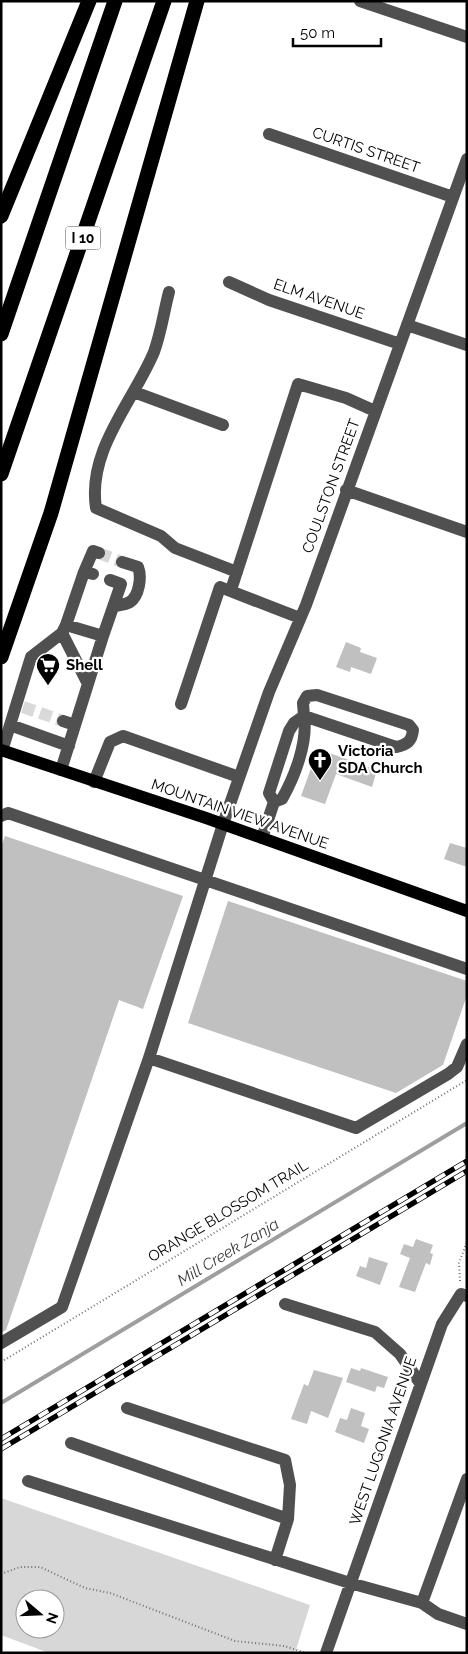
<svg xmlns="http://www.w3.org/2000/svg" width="468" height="1654" viewBox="0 0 468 1654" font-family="Raleway,sans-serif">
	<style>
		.green { fill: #d7d7d7; fill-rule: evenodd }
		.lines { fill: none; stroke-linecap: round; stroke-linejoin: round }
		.stream { stroke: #9e9e9e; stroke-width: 4 }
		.building { fill: #c0c0c0 }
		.minor-tunnel { stroke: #d9d9d9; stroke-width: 12; stroke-dasharray: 12 6; stroke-linecap: butt }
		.path { stroke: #727272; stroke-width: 2; stroke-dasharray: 1 2.5; stroke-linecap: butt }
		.minor { stroke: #505050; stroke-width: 12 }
		.major { stroke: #000; stroke-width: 12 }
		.highway { stroke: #000; stroke-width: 15 }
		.rail-casing { stroke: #000; stroke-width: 5.5 }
		.rail { stroke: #fff; stroke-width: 4; stroke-dasharray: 11; stroke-linecap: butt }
		.labels { text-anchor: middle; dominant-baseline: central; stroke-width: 4.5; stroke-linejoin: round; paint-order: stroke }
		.shield { fill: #fff; stroke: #4c4c4c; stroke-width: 1 }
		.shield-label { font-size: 14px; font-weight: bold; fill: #000 }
		.street-label { font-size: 15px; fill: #000; stroke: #fff }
		.poi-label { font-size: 15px; font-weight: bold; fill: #000; stroke: #fff; text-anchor: start }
		.water-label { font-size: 16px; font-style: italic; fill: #3f3f3f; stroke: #fff }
	</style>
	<rect width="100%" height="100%" fill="#fff"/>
	<path class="green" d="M1 1498 310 1605 295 1653H49L1 1635ZM25 1599H55V1629H25Z"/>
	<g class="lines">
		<path class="stream" d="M1 1403 467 1123"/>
	</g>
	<path class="building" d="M346 642 361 648 360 652 377 658 371 674 351 667 350 672 336 667Z
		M318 749 377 770 372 787 336 774 325 804 301 796Z
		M5 836 183 896 143 1009 119 1000 6 1330 1 1333V848Z
		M450 843 467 848V867L444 859Z
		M228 901 467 981V995L443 1065 396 1093 188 1023Z
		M416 1239 433 1245 430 1253 433 1254 430 1265 426 1263 415 1292 399 1287 410 1258 400 1254 404 1244 413 1247Z
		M369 1257 388 1263 380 1285 356 1276 360 1266 366 1268Z
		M351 1368 360 1371 361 1368 388 1377 384 1388 377 1386 375 1392 346 1382Z
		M314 1370 343 1378 328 1418 311 1411 307 1424 291 1419 304 1384 308 1386Z
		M351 1408 365 1413 361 1426 369 1429 364 1443 335 1432 340 1418 347 1420Z"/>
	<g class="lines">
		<path class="minor-tunnel" d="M99 553 122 562
			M23 707 63 721"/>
		<path class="path" d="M460 1281 459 1263 467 1242
			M1 1362 467 1080
			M1 1574 20 1567H40L85 1588 110 1593 235 1641 284 1646 306 1653"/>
		<path class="minor" d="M360 1 467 37
			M269 134 453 197
			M229 282 269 300 400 344
			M169 292C164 311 161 333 154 352 133 402 87 450 96 508L161 536 175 548 237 572
			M407 325 467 345
			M134 392 223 425
			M346 490 467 532
			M84 572 93 551 99 553
			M231 590 298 384 346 398 375 411
			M113 607C118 605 125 605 130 602 139 596 142 577 138 567L122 562
			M66 625 84 572 93 574
			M62 633 88 684
			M103 636 121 584 110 580
			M317 695 409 725 413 730C412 741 407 745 396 747L304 716 303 703 307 696Z
			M181 704 220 587 300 618
			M304 716C308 742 295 776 282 799L274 802 269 793 289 731 294 723Z
			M63 721 75 725
			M10 725 69 746
			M2 751 31 657 62 633 66 625 103 636 61 770
			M94 782 110 742 123 736 239 777
			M1 816 8 813 467 969
			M262 838 274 802
			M149 1058 223 824 269 692 306 605 467 159
			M285 1304 375 1332 400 1354 420 1383
			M1 1343 62 1307 149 1058 356 1128 448 1074 457 1067 467 1044
			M127 1408 285 1460 290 1485 288 1519
			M71 1443 288 1519 275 1560
			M28 1481 350 1583 422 1603 467 1479
			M422 1603 438 1614 467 1624
			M326 1653 442 1324 461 1294 467 1296"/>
		<path class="major" d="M1 750 206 818 467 911"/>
		<path class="highway" d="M1 216 89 1
			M1 334 115 1
			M1 474 164 1
			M1 657 51 513 197 1"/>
		<g class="rail-casing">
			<path id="rail" d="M1 1439 467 1161
				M1 1449 467 1171"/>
		</g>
		<use href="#rail" class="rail"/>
	</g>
	<defs>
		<g id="supermarket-pin" transform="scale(1.25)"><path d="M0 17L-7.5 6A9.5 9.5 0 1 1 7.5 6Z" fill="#000" stroke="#fff"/><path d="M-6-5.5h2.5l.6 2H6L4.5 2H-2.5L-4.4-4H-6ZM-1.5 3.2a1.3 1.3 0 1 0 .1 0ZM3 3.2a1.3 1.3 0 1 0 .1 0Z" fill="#fff"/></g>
		<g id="church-pin" transform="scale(1.25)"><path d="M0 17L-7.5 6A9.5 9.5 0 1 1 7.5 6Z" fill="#000" stroke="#fff"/><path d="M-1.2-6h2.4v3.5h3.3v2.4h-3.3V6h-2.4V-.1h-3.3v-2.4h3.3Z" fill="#fff"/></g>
	</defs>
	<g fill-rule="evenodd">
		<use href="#supermarket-pin" x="48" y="665"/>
		<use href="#church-pin" x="320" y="760"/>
	</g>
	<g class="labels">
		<rect class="shield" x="65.5" y="226.5" width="35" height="23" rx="4"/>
		<g class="shield-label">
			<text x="83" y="238">I 10</text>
		</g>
		<g class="street-label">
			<text transform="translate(366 150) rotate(19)">CURTIS STREET</text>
			<text transform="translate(319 299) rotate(19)">ELM AVENUE</text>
			<text transform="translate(331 486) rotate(-70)">COULSTON STREET</text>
			<text transform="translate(240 814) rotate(19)">MOUNTAIN VIEW AVENUE</text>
			<text transform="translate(228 1211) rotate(-31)">ORANGE BLOSSOM TRAIL</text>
			<text transform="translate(383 1441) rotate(-71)">WEST LUGONIA AVENUE</text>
		</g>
		<g class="poi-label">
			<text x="66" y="665">Shell</text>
			<text x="338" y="751">Victoria<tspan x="338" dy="17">SDA Church</tspan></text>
		</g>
		<g class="water-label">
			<text transform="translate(228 1252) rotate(-31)">Mill Creek Zanja</text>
		</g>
	</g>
	<rect width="468" height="1654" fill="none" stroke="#000000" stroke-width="5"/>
	<g transform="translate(40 1614) rotate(109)"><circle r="24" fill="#ffffff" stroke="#999999"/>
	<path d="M0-4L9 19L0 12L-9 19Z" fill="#000000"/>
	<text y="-8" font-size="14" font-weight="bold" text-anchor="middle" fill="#000000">N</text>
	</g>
	<path d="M293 38v8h88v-8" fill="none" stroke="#000000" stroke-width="2.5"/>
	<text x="300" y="38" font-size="15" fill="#000000" stroke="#ffffff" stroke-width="4" paint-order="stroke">50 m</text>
</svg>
